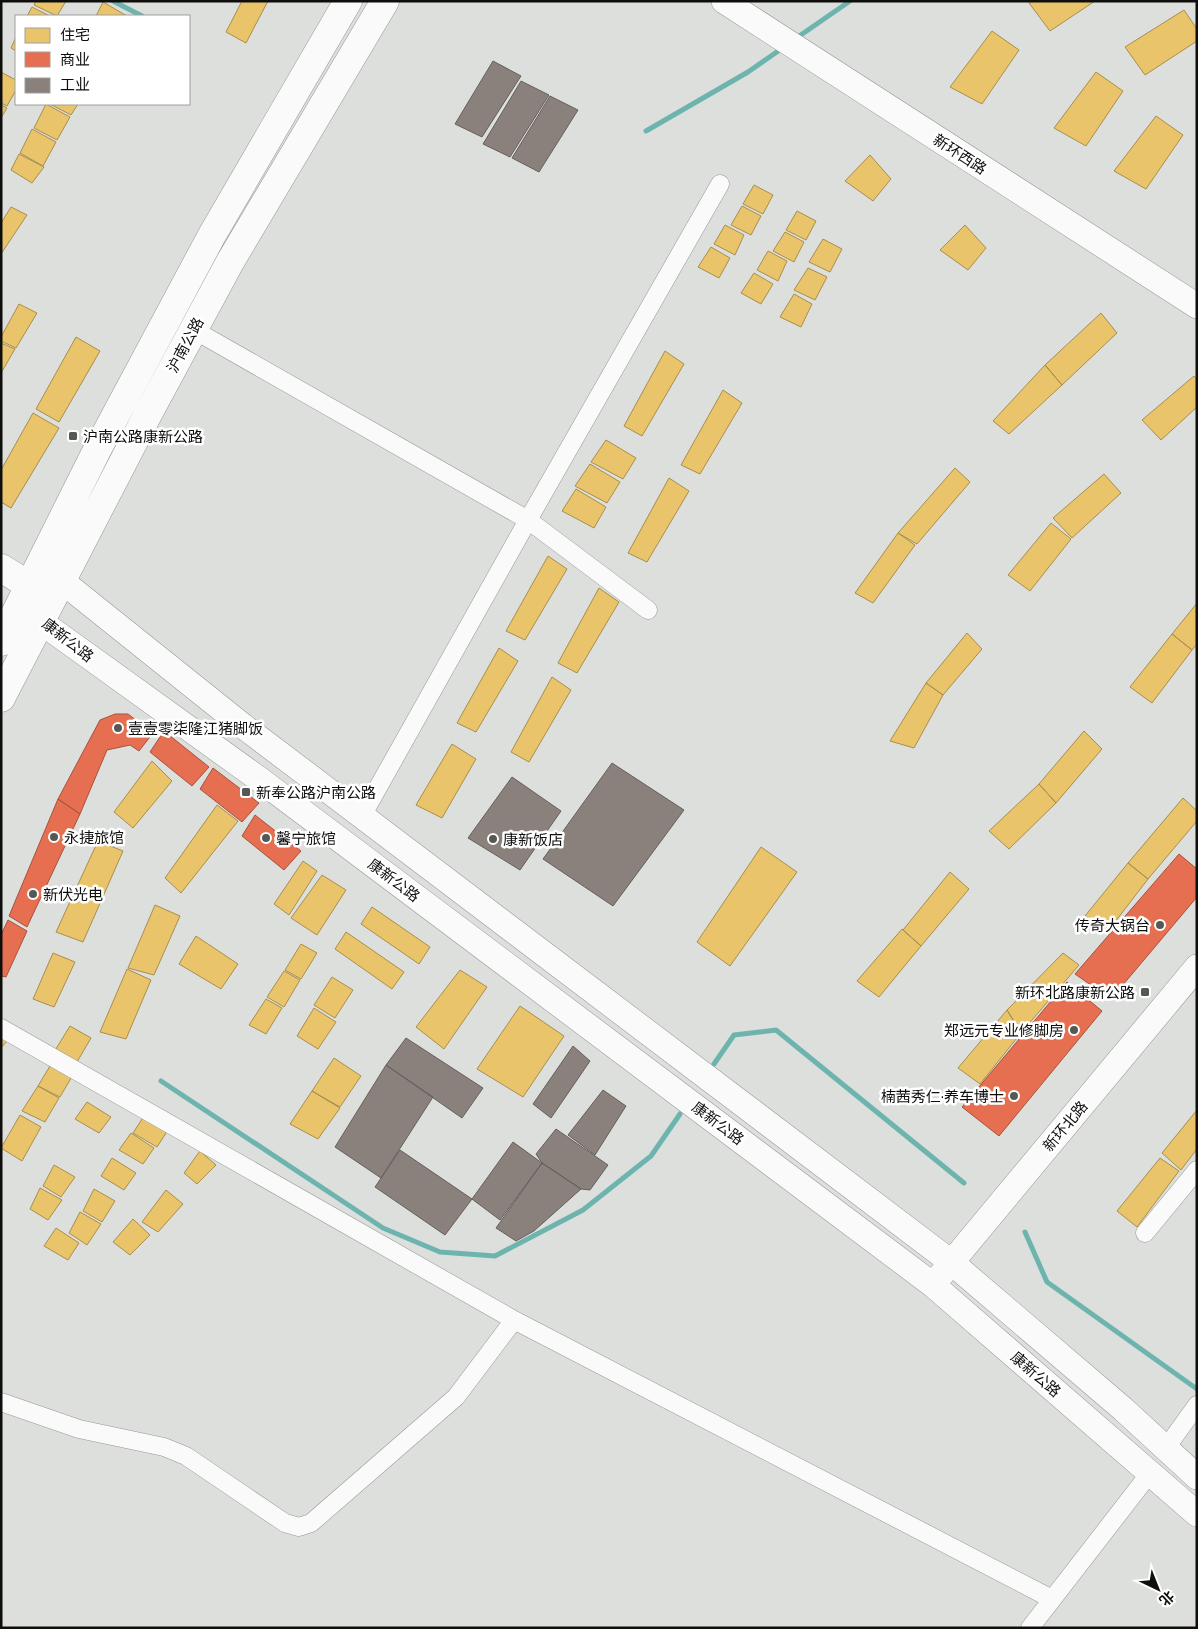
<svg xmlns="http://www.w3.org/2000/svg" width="1198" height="1629" viewBox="0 0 1198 1629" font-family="'Titillium Web','Noto Sans SC',sans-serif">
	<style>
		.homes { fill: #e9c46a; stroke: #a78e4e }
		.shops { fill: #e76f51; stroke: #a6523d }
		.industry { fill: #8a817c; stroke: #655f5b }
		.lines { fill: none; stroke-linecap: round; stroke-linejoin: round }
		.stream { stroke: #6eb4ae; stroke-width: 5 }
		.street-casing { stroke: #969895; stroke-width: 19 }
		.secondary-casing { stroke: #969895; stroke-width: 26 }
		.primary-casing { stroke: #969895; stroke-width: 29 }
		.street { stroke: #fafafa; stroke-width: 18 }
		.secondary { stroke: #fafafa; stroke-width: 25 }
		.primary { stroke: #fafafa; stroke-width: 28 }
		.poi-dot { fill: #565855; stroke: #fff; stroke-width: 2 }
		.labels { text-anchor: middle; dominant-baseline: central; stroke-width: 5; stroke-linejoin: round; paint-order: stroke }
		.street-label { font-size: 15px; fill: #0e0f0d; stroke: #fff }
		.poi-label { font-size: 15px; fill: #0e0f0d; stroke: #fff; text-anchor: start }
	</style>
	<rect width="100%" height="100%" fill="#dddfdc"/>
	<path class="homes" d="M36 1H66L57 16 34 5Z
		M242 1H268L246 43 226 32Z
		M1032 1H1095L1050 31 1029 3Z
		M103 2 127 16H96Z
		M32 7 50 16H27Z
		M1184 10 1197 29V41L1145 75 1125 47Z
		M992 31 1019 50 982 104 950 87Z
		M16 37V51L11 48Z
		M1 72 16 80V90L7 106 1 103Z
		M1096 72 1123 91 1086 146 1054 128Z
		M46 104 70 117 57 140 34 128Z
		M50 104H78L71 115Z
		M1 105 7 108 1 118Z
		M1156 116 1183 135 1146 189 1114 171Z
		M32 129 56 142 43 166 20 153Z
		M19 154 44 167 32 183 11 170Z
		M870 155 891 179 873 201 845 181Z
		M754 185 773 195 763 214 743 204Z
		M742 206 761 216 751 235 731 225Z
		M11 207 27 215 1 254V223Z
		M797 211 816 221 806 240 786 230Z
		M725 225 744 235 735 255 714 244Z
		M965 225 986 248 968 270 940 250Z
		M785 232 804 242 794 262 773 251Z
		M823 239 842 249 830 272 809 262Z
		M711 247 730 258 719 278 698 267Z
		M768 251 787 261 778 281 757 270Z
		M808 268 827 277 815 300 794 290Z
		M754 273 773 284 761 304 741 293Z
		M794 294 812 304 801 327 780 317Z
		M19 304 37 313 16 348 1 341V337Z
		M1101 313 1117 333 1062 385 1045 365Z
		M76 337 100 351 59 422 36 409Z
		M1 343 15 349 1 373Z
		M665 351 684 364 642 436 624 426Z
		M1045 365 1062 385 1009 434 993 421Z
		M1194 376 1197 380V407L1161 440 1142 420Z
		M723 390 742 403 700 474 681 465Z
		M33 413 59 428 11 508 1 502V470Z
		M606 440 636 458 623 479 591 462Z
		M590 464 620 482 607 503 575 486Z
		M955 468 970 482 917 544 898 533Z
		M1104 474 1121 493 1072 538 1053 518Z
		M669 478 689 491 647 562 628 553Z
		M576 489 606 507 594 528 562 511Z
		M1051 523 1071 539 1030 591 1008 575Z
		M898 533 915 545 873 603 855 593Z
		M548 556 567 569 525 640 506 631Z
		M599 588 619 602 577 673 558 663Z
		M1197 603V644L1192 650 1172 634Z
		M967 633 982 649 943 695 926 683Z
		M1172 634 1192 650 1152 703 1130 687Z
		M499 648 518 661 476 732 457 723Z
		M552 677 571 690 529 762 511 752Z
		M926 683 943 695 914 748 890 741Z
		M1084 731 1102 749 1056 803 1039 784Z
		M452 744 476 759 442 818 416 805Z
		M152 761 172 781 133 828 114 812Z
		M1039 784 1056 803 1009 849 989 831Z
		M1183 798 1197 811V821L1148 879 1128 863Z
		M217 805 238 821 181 893 165 878Z
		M98 841 123 851 83 942 56 932Z
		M761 847 797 872 730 966 697 942Z
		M303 861 317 871 289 915 274 904Z
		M1128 863 1148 879 1108 931 1085 916Z
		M950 872 969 889 921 946 903 930Z
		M322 875 346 890 317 935 291 918Z
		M155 905 180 916 154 975 128 968Z
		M372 907 430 947 419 964 361 924Z
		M902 929 921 946 879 997 857 981Z
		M346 932 404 972 392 989 335 949Z
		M196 936 238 964 221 989 179 964Z
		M301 944 317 953 301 979 285 970Z
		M53 953 75 962 54 1007 33 999Z
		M1063 953 1079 965 1021 1033 1007 1010Z
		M127 969 151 980 126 1039 100 1032Z
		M460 970 487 987 444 1049 416 1027Z
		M284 971 300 980 284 1007 267 997Z
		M332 977 353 990 335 1018 314 1005Z
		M266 999 282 1008 266 1034 249 1025Z
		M520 1006 564 1036 523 1097 477 1069Z
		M314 1008 336 1022 318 1049 297 1036Z
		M1007 1010 1021 1033 980 1084 958 1068Z
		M70 1026 91 1038 77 1062 54 1052Z
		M1 1036 8 1040 1 1048Z
		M334 1058 361 1076 340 1107 312 1091Z
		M53 1061 74 1073 60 1097 38 1086Z
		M38 1086 59 1098 45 1122 22 1111Z
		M312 1091 340 1108 318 1139 290 1124Z
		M87 1102 111 1117 99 1133 75 1119Z
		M1197 1110V1149L1181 1170 1162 1153Z
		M20 1115 41 1127 22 1161 1 1148Z
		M144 1116 168 1130 157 1147 133 1133Z
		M131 1133 154 1148 143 1164 119 1150Z
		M200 1151 216 1165 197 1184 184 1173Z
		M112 1158 136 1173 124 1190 101 1176Z
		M1160 1158 1179 1171 1137 1227 1117 1211Z
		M54 1165 75 1177 61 1197 43 1186Z
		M40 1188 62 1200 48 1220 30 1209Z
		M94 1189 115 1201 102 1222 83 1211Z
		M166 1190 183 1204 158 1232 142 1222Z
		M80 1212 101 1224 87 1245 69 1233Z
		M133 1219 150 1235 130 1255 113 1242Z
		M56 1228 79 1243 68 1260 44 1246Z"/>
	<path class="shops" d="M115 714H128L153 733 139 751 130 745 107 750 80 814 58 799 100 720Z
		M164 731 209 767 192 786 150 752Z
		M213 768 259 803 242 822 200 789Z
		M58 799 80 814 27 927 9 916Z
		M255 815 301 851 284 870 242 836Z
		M1179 854 1197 869V897L1111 999 1075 974Z
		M8 920 27 931 6 977 1 976V935Z
		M1067 982 1102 1011 999 1136 962 1107Z"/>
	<path class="industry" d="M493 61 521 76 482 137 455 124Z
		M521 81 549 95 510 157 483 144Z
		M550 96 578 110 539 172 512 158Z
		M612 763 684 810 613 906 543 859Z
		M512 777 561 811 520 870 468 838Z
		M406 1038 483 1088 462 1118 386 1065Z
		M573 1046 590 1061 551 1118 533 1104Z
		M386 1065 433 1097 381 1178 335 1147Z
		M603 1090 626 1106 595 1155 568 1135Z
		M556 1129 608 1165 590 1190 581 1189 542 1163 536 1154Z
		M513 1142 542 1163 500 1220 472 1199Z
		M400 1150 472 1199 445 1235 375 1187Z
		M542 1163 581 1189 534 1231 516 1241 496 1228Z"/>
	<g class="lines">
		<path class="stream" d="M113 1 142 16
			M795 39 850 1
			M646 131 748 72 784 47
			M714 1064 734 1035 776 1030 964 1183
			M161 1081 383 1228 440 1252 495 1256 583 1210 651 1156 680 1114
			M1025 1232 1047 1282 1197 1389"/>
		<g class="street-casing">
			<path id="street" d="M194 330 528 520 648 610
				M362 816 528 520 720 184
				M1 1028 514 1320 1052 1599
				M1145 1233 1197 1170
				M1 1402 79 1429 164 1447 186 1456 285 1523 299 1527 311 1523 456 1397 514 1320
				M1166 1448 1197 1405
				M1030 1628 1150 1473"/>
		</g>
		<g class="secondary-casing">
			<path id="secondary" d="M724 1 1197 306
				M941 1275 1197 967
				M1197 1477 1123 1409 951 1262 243 726 63 582 30 586 41 622 259 779 933 1285 1197 1514"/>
		</g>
		<g class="primary-casing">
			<path id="primary" d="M1 568 30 586
				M1 642 97 450 212 235 348 1
				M1 698 148 414 230 262 385 1"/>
		</g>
		<use href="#street" class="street"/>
		<use href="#secondary" class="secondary"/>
		<use href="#primary" class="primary"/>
	</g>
	<g class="poi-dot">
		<rect x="68" y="431" width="10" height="10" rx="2.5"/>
		<circle cx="118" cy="728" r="5"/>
		<rect x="241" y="787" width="10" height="10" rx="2.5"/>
		<circle cx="54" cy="837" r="5"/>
		<circle cx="266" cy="838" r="5"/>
		<circle cx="493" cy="839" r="5"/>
		<circle cx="33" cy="894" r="5"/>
		<circle cx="1160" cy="925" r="5"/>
		<rect x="1140" y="987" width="10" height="10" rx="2.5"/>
		<circle cx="1074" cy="1030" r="5"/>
		<circle cx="1014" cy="1096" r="5"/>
	</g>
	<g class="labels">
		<g class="street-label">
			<text transform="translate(960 154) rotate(33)">新环西路</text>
			<text transform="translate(185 345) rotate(-62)">沪南公路</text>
			<text transform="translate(68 640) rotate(38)">康新公路</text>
			<text transform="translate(394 880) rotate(37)">康新公路</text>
			<text transform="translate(718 1123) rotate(37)">康新公路</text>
			<text transform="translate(1065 1126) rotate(-50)">新环北路</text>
			<text transform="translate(1036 1374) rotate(41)">康新公路</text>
		</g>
		<g class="poi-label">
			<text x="83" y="436">沪南公路康新公路</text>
			<text x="128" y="728">壹壹零柒隆江猪脚饭</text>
			<text x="256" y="792">新奉公路沪南公路</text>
			<text x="64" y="837">永捷旅馆</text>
			<text x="276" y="838">馨宁旅馆</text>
			<text x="503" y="839">康新饭店</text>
			<text x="43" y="894">新伏光电</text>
			<text x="1150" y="925" text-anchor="end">传奇大锅台</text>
			<text x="1135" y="992" text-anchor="end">新环北路康新公路</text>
			<text x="1064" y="1030" text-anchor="end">郑远元专业修脚房</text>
			<text x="1004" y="1096" text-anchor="end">楠茜秀仁·养车博士</text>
		</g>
	</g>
	<rect width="1198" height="1629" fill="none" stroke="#0e0f0d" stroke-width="5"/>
	<rect x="15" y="15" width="175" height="90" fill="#ffffff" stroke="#9f9f9e"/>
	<rect x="25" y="28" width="25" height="15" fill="#e9c46a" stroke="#9f9f9e"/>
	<text x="60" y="40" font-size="15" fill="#0e0f0d">住宅</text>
	<rect x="25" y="52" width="25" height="15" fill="#e76f51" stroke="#9f9f9e"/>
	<text x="60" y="65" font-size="15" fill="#0e0f0d">商业</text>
	<rect x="25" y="78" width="25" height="15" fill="#8a817c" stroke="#9f9f9e"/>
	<text x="60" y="90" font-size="15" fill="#0e0f0d">工业</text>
	<g transform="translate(1158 1589) rotate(137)" stroke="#ffffff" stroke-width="4" paint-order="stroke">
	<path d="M0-4L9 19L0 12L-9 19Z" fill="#0e0f0d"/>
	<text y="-8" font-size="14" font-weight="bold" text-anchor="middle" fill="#0e0f0d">北</text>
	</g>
</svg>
